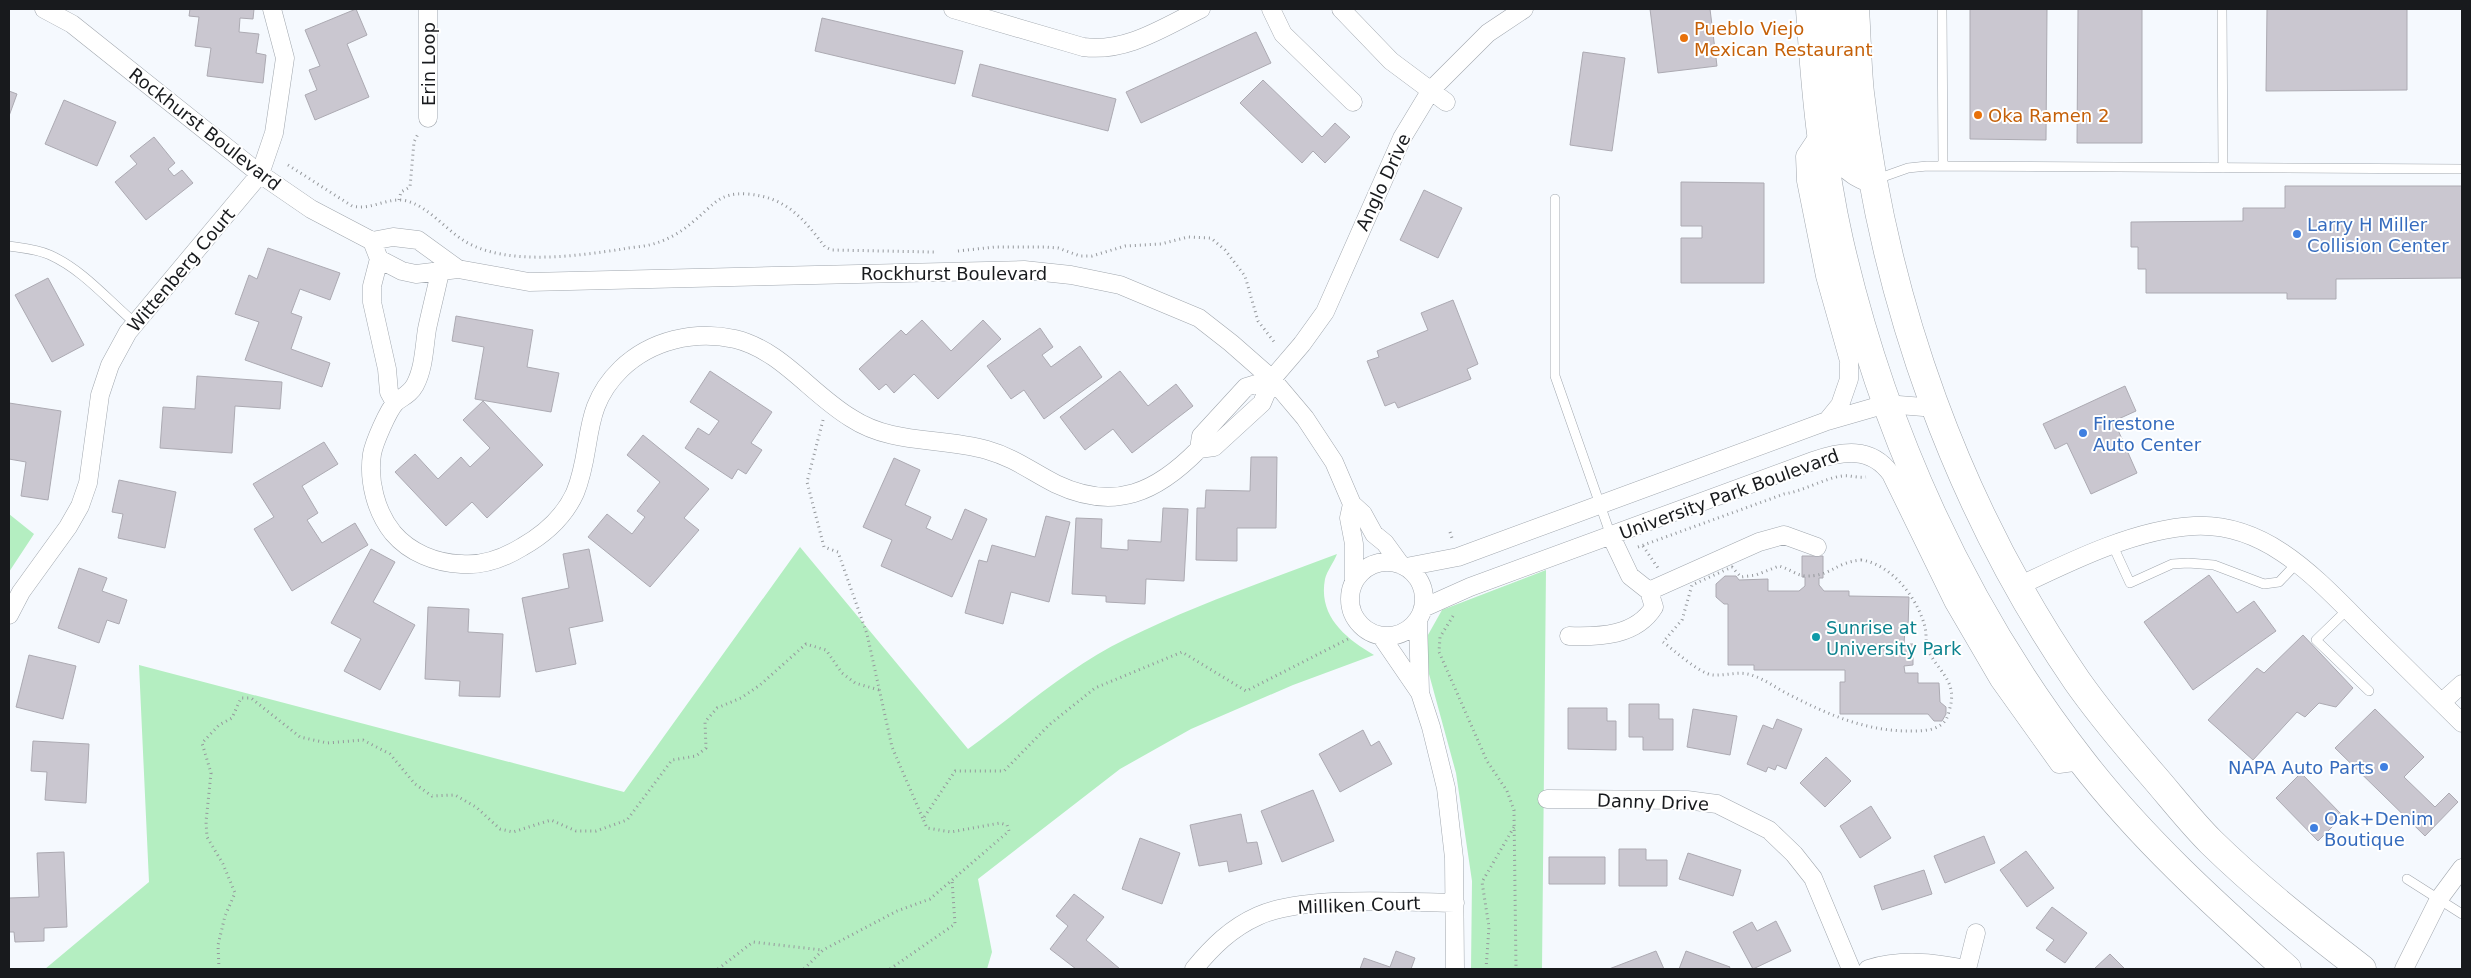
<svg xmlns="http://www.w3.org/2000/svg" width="2471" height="978" viewBox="0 0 2471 978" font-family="'DejaVu Sans',sans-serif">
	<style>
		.green { fill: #b4eec1 }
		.building { fill: #cac7d0; stroke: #acaab2 }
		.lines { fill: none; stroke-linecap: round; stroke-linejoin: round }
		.lane-casing { stroke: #a1a7ae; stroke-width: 10 }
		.street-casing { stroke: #a1a7ae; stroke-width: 19 }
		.highway-casing { stroke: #a1a7ae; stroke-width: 29 }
		.path { stroke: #95989c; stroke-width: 3; stroke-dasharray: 1 4; stroke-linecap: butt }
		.lane { stroke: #fff; stroke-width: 9 }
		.street { stroke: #fff; stroke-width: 18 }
		.highway { stroke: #fff; stroke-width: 28 }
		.food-dot { fill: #e8710a; stroke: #fff; stroke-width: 2 }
		.shop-dot { fill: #3f7fe0; stroke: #fff; stroke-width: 2 }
		.culture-dot { fill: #0f9aa8; stroke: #fff; stroke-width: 2 }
		.labels { text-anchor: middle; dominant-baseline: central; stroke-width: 4; stroke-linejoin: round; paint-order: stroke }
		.food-label { font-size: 18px; fill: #c56008; stroke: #fff; text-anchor: start }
		.street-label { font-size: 18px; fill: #181a1d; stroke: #fff }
		.shop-label { font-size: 18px; fill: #366cbe; stroke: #fff; text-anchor: start }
		.culture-label { font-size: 18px; fill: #0d838f; stroke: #fff; text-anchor: start }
	</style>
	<rect width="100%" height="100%" fill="#f5f9fe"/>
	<path class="green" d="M9 514 34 534 9 572Z
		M800 547 968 749C1020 711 1068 667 1126 639 1194 605 1266 581 1337 554 1334 562 1327 571 1325 579 1318 616 1345 638 1374 655L1293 685 1191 729 1120 769 978 879 992 952 987 969H45L149 882 139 665 624 792Z
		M1546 570 1542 969H1471L1472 881 1456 773 1426 663 1424 642 1442 610Z"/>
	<path class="building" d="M190 9H254L253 19 240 18 239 32 259 34 256 53 266 55 263 83 207 76 211 48 195 46 199 17 189 16Z
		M356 9 367 35 347 44 369 97 315 120 305 95 317 90 309 70 320 66 305 30Z
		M1650 9H1710L1717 66 1658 73Z
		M1970 9H2047L2046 140 1970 139Z
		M2078 9H2142V143H2077Z
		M2267 9H2407V90L2266 91Z
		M822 18 963 51 955 84 815 51Z
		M1256 32 1271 63 1141 123 1126 92Z
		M1583 52 1625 58 1612 151 1570 145Z
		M980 64 1116 99 1108 131 972 96Z
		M1263 80 1322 137 1335 123 1350 137 1325 163 1313 151 1302 163 1240 103Z
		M9 91 17 94 9 116Z
		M64 100 116 122 97 166 45 144Z
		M154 137 175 163 168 169 174 176 182 170 193 183 146 220 115 182 137 164 130 156Z
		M1681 182 1764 183V283H1681V238H1702V226H1681Z
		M2285 186H2462V278L2336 279V299H2287V293H2146V269H2138V247H2131V222L2243 221V208H2285Z
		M1424 190 1462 208 1438 258 1400 240Z
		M268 248 340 273 330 300 300 289 291 313 302 317 291 349 330 363 322 387 245 360 259 322 235 314 249 275 257 279Z
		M48 278 84 345 52 362 15 295Z
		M1453 300 1478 364 1467 369 1471 379 1398 408 1395 402 1385 406 1367 361 1379 357 1377 351 1428 330 1421 313Z
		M456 316 533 330 527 367 559 373 551 412 475 399 484 347 452 341Z
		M922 320 951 351 983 320 1001 339 938 399 914 374 894 393 886 384 879 390 859 369 901 330 906 335Z
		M1040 328 1053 347 1042 355 1051 367 1080 346 1102 377 1044 419 1024 390 1011 399 987 366Z
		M710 371 772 412 751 443 762 450 746 474 738 469 732 479 685 448 698 428 709 435 719 421 690 402Z
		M1120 371 1148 406 1176 384 1193 406 1132 453 1113 429 1085 450 1060 417Z
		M197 376 282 382 280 409 235 406 232 453 160 448 163 407 195 409Z
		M2125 386 2136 411 2114 421 2137 473 2091 494 2067 443 2055 449 2043 424Z
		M483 401 543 465 487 518 472 502 446 526 395 472 415 454 438 479 461 457 470 467 490 448 463 420Z
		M9 403 61 411 48 500 21 496 26 462 9 459Z
		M643 435 709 489 684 518 699 530 650 587 588 537 607 514 632 534 645 517 637 511 660 482 627 455Z
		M324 442 338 464 302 486 318 513 307 520 322 543 355 523 368 545 292 591 254 529 274 517 253 484Z
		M1251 457H1277L1276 528H1237V561L1196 560 1197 508H1205L1206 490 1250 491Z
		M894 458 920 470 905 505 931 517 926 528 952 540 965 509 987 519 952 597 881 566 892 540 863 527Z
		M119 480 176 492 165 548 118 538 123 514 112 512Z
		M1163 508 1188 509 1184 581 1146 579 1145 604 1106 602V596L1072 594 1076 518 1102 519 1101 548 1128 550V540L1161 542Z
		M1046 516 1070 522 1049 602 1011 592 1003 624 965 613 979 560 987 562 992 545 1035 557Z
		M371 549 395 562 373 602 415 625 380 690 344 671 361 639 331 623Z
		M589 549 603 621 569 628 576 664 536 672 522 598 569 588 563 554Z
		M1802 556H1823V578H1819V585L1824 591H1849V596L1909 597 1908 629H1905L1904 644H1913V665L1904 666 1905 673H1918V683H1939L1940 702 1946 707V714L1942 721H1934L1928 714H1840V682H1845V670H1754V665H1728V604H1724L1716 597V584L1725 576H1736L1739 580 1768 579V591H1799L1805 586V577H1802Z
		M79 568 107 578 102 591 127 600 119 624 107 620 99 643 58 628Z
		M2209 575 2237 613 2254 601 2276 631 2193 690 2144 622Z
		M428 607 469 609 468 632 503 634 500 697 459 696 460 681 425 679Z
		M2303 635 2353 688 2336 707 2319 703 2305 717 2297 712 2253 760 2208 720 2257 668 2264 673Z
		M29 655 76 666 63 719 16 707Z
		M1629 704H1659V719H1673V750H1643V737H1629Z
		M1568 708H1607V721H1616V750L1568 749Z
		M1693 709 1737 716 1730 755 1687 747Z
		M2375 709 2424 757 2404 777 2435 807 2449 793 2458 802 2425 836 2335 748Z
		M1777 719 1802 729 1786 769 1777 765 1775 770 1768 767 1766 772 1747 764 1763 725 1773 729Z
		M1363 730 1371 746 1379 741 1392 764 1340 792 1319 754Z
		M33 741 89 744 86 803 45 800 47 772 31 771Z
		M1826 757 1851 781 1825 807 1800 783Z
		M2301 773 2343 816 2318 841 2276 798Z
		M1313 790 1334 841 1282 862 1261 811Z
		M1871 806 1891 838 1860 858 1840 826Z
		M1241 814 1247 843 1257 842 1262 864 1229 872 1227 861 1199 866 1190 825Z
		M1984 836 1995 863 1945 883 1934 856Z
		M1140 838 1180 853 1162 904 1122 889Z
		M1619 849H1646V860H1667V886H1619Z
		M2026 851 2054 888 2027 907 2000 870Z
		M64 852 67 927 44 928V941L15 942 14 932H9V898L39 897 37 853Z
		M1688 853 1741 870 1733 896 1679 879Z
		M1549 857H1605V884H1549Z
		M1924 870 1932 894 1882 910 1874 886Z
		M1074 894 1104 917 1086 940 1120 969H1076L1050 949 1068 926 1056 916Z
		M2052 907 2087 933 2065 963 2046 950 2054 940 2036 928Z
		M1776 921 1791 951 1753 969 1733 932 1752 922 1757 931Z
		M1396 951 1415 958 1411 969H1360L1364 958 1390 967Z
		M1656 951 1664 969H1609Z
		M1686 951 1730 967 1729 969H1679Z
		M2110 954 2125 969H2094Z"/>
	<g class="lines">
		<g class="lane-casing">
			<path id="lane" d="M1942 9 1943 166
				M2222 9 2223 168
				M1877 179 1908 168 1927 166 2462 169
				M1555 199V376L1611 536
				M9 246C23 248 37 249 50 255 83 270 108 300 135 323
				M2113 546 2130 583 2172 564 2188 563 2214 565 2264 584 2279 582 2298 562
				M2347 610 2316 640 2369 691
				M2407 879 2462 914"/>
		</g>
		<g class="street-casing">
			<path id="street" d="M44 9 72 24 260 174 311 209 372 241 393 237 418 240 458 269
				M953 9 1083 47C1126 53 1164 27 1201 9
				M1271 9 1283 34 1353 102
				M1341 9 1391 61 1446 102
				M428 118V9
				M372 241 379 259 402 271 416 274 458 269 529 282 1024 270 1071 275 1120 285 1199 318 1231 343 1272 379 1305 418 1334 462 1352 504 1363 514 1374 534 1385 543 1401 565
				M379 259 372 286V302L387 369 389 392 395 403
				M440 272C436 291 431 310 427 329 424 348 424 368 415 385 410 394 404 396 396 402 388 410 374 443 372 454 368 481 376 512 393 533 410 553 436 563 461 564 483 566 504 558 522 547 545 534 564 517 575 493 594 447 580 409 621 369 651 340 695 330 735 339 781 350 811 394 851 418 892 445 941 437 987 450 1015 458 1032 472 1056 484 1115 512 1157 492 1199 449L1201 436 1246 387 1272 379
				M1827 421 1886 404 1936 408
				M1199 449 1214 447 1262 403 1272 379 1302 344 1325 312 1402 138 1431 90 1488 33 1524 9
				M1352 504 1349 518 1354 544V582
				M1611 536 1630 576 1649 591 1759 542 1784 535 1817 547
				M1350 599a37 37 0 1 1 74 0a37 37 0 1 1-74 0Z
				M1406 567 1458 557 1827 421 1840 405 1849 379V361L1825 276 1806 181 1805 156 1821 132
				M2019 586C2071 561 2136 529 2194 526 2270 522 2321 584 2370 632 2401 663 2432 693 2462 723
				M1423 608 1470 587 1813 461C1842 451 1871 446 1891 474L1954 603 1999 680 2059 764 2081 761
				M9 615 21 592 68 527 80 506 88 483 100 395 110 365 128 332 260 174 274 133 285 58 272 9
				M1418 619 1420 692
				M1381 636 1420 693 1431 727 1446 788 1454 858 1455 969
				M1569 636C1600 637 1636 636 1654 607L1649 591
				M2442 702 2462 684
				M1547 799 1687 800 1717 804 1769 830 1794 854 1813 878 1851 969
				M1194 969C1212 947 1231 928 1258 916 1304 895 1403 902 1455 903
				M1868 969C1900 959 1933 962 1966 969
				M1967 969 1976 933
				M2404 969 2439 899 2462 868"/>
		</g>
		<g class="highway-casing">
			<path id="highway" d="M1810 9C1815 86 1822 165 1839 240 1882 428 1962 607 2081 760 2141 838 2214 904 2287 969
				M1831 9C1831 36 1834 144 1847 163 1853 171 1864 175 1873 180
				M1855 9C1857 37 1857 65 1860 93 1884 302 1958 508 2077 681 2101 715 2128 747 2155 778 2173 799 2191 822 2211 842 2258 888 2310 929 2362 969"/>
		</g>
		<path class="path" d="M288 165 352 206C372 211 388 196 407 201 429 207 446 230 466 242 508 266 576 256 623 249 632 247 643 247 653 244 668 240 683 231 695 220 714 205 719 192 747 194 786 197 803 218 825 247L832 250 934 252
			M399 200 401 192 410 187 414 142 419 132
			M958 251 995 247H1045L1058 248 1080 256H1092L1125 246 1161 244 1188 237 1211 238 1225 250 1245 276 1258 321 1275 343
			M823 420 807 482 824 547 838 552 867 634 892 747 923 819
			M1450 532 1453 541
			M1643 546 1658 568
			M1638 547 1784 494C1804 491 1825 478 1842 476 1850 475 1856 478 1866 477
			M1861 560C1892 564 1918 599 1925 627 1927 635 1925 643 1928 650 1938 672 1959 681 1949 711 1948 716 1946 721 1942 724 1932 732 1917 731 1905 731 1862 730 1825 713 1788 694 1776 688 1766 680 1754 676 1740 670 1727 676 1713 675 1700 674 1675 651 1663 642L1682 620 1692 585 1732 567 1741 577 1756 575 1779 566C1788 568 1796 575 1805 576 1830 577 1836 562 1861 560Z
			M1453 616 1440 637 1439 652 1487 761 1507 791 1514 810 1516 969
			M219 969 218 945 225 916 235 893 223 864 207 837 206 822 211 773 202 743 219 725 232 718 241 698H251L300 737 327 743 363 740 390 754 415 784 432 796 455 795 476 807 500 829 513 832 551 820 576 831H596L627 820 672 760 696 756 706 748 705 722 717 708 741 698 760 685 806 644 826 650 842 673 855 683 879 690
			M718 969 753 942 822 950
			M804 969 823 950 897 911 930 899 1009 831 1007 825 1000 823 951 832 927 828 923 819 955 771H1004L1049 725 1095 688 1182 652 1246 691 1348 639
			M890 969 955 924 952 880
			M1486 969 1489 927 1482 882 1514 827"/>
		<use href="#lane" class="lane"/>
		<use href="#street" class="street"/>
		<use href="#highway" class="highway"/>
	</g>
	<g class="food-dot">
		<circle cx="1684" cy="38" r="5"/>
		<circle cx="1978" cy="115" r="5"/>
	</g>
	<g class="shop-dot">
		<circle cx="2297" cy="234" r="5"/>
		<circle cx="2083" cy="433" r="5"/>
		<circle cx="2384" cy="767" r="5"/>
		<circle cx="2314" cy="828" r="5"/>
	</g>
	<circle class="culture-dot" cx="1816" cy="637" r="5"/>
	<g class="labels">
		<g class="food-label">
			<text x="1694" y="28">Pueblo Viejo<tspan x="1694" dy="21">Mexican Restaurant</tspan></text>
			<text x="1988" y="115">Oka Ramen 2</text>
		</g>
		<g class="street-label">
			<text transform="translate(428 64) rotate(-90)">Erin Loop</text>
			<text transform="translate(205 129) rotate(38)">Rockhurst Boulevard</text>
			<text transform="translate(1383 182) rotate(-65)">Anglo Drive</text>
			<text transform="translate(181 270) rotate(-50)">Wittenberg Court</text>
			<text x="954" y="273">Rockhurst Boulevard</text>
			<text transform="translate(1729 494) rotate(-20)">University Park Boulevard</text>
			<text transform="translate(1653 802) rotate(2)">Danny Drive</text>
			<text transform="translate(1359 905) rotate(-2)">Milliken Court</text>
		</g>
		<g class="shop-label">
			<text x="2307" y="224">Larry H Miller<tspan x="2307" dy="21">Collision Center</tspan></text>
			<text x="2093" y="423">Firestone<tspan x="2093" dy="21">Auto Center</tspan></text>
			<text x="2374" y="767" text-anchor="end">NAPA Auto Parts</text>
			<text x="2324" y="818">Oak+Denim<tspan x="2324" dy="21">Boutique</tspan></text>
		</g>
		<g class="culture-label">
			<text x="1826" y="627">Sunrise at<tspan x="1826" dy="21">University Park</tspan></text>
		</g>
	</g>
	<rect width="2471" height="978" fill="none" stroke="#181a1d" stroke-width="20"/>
</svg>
